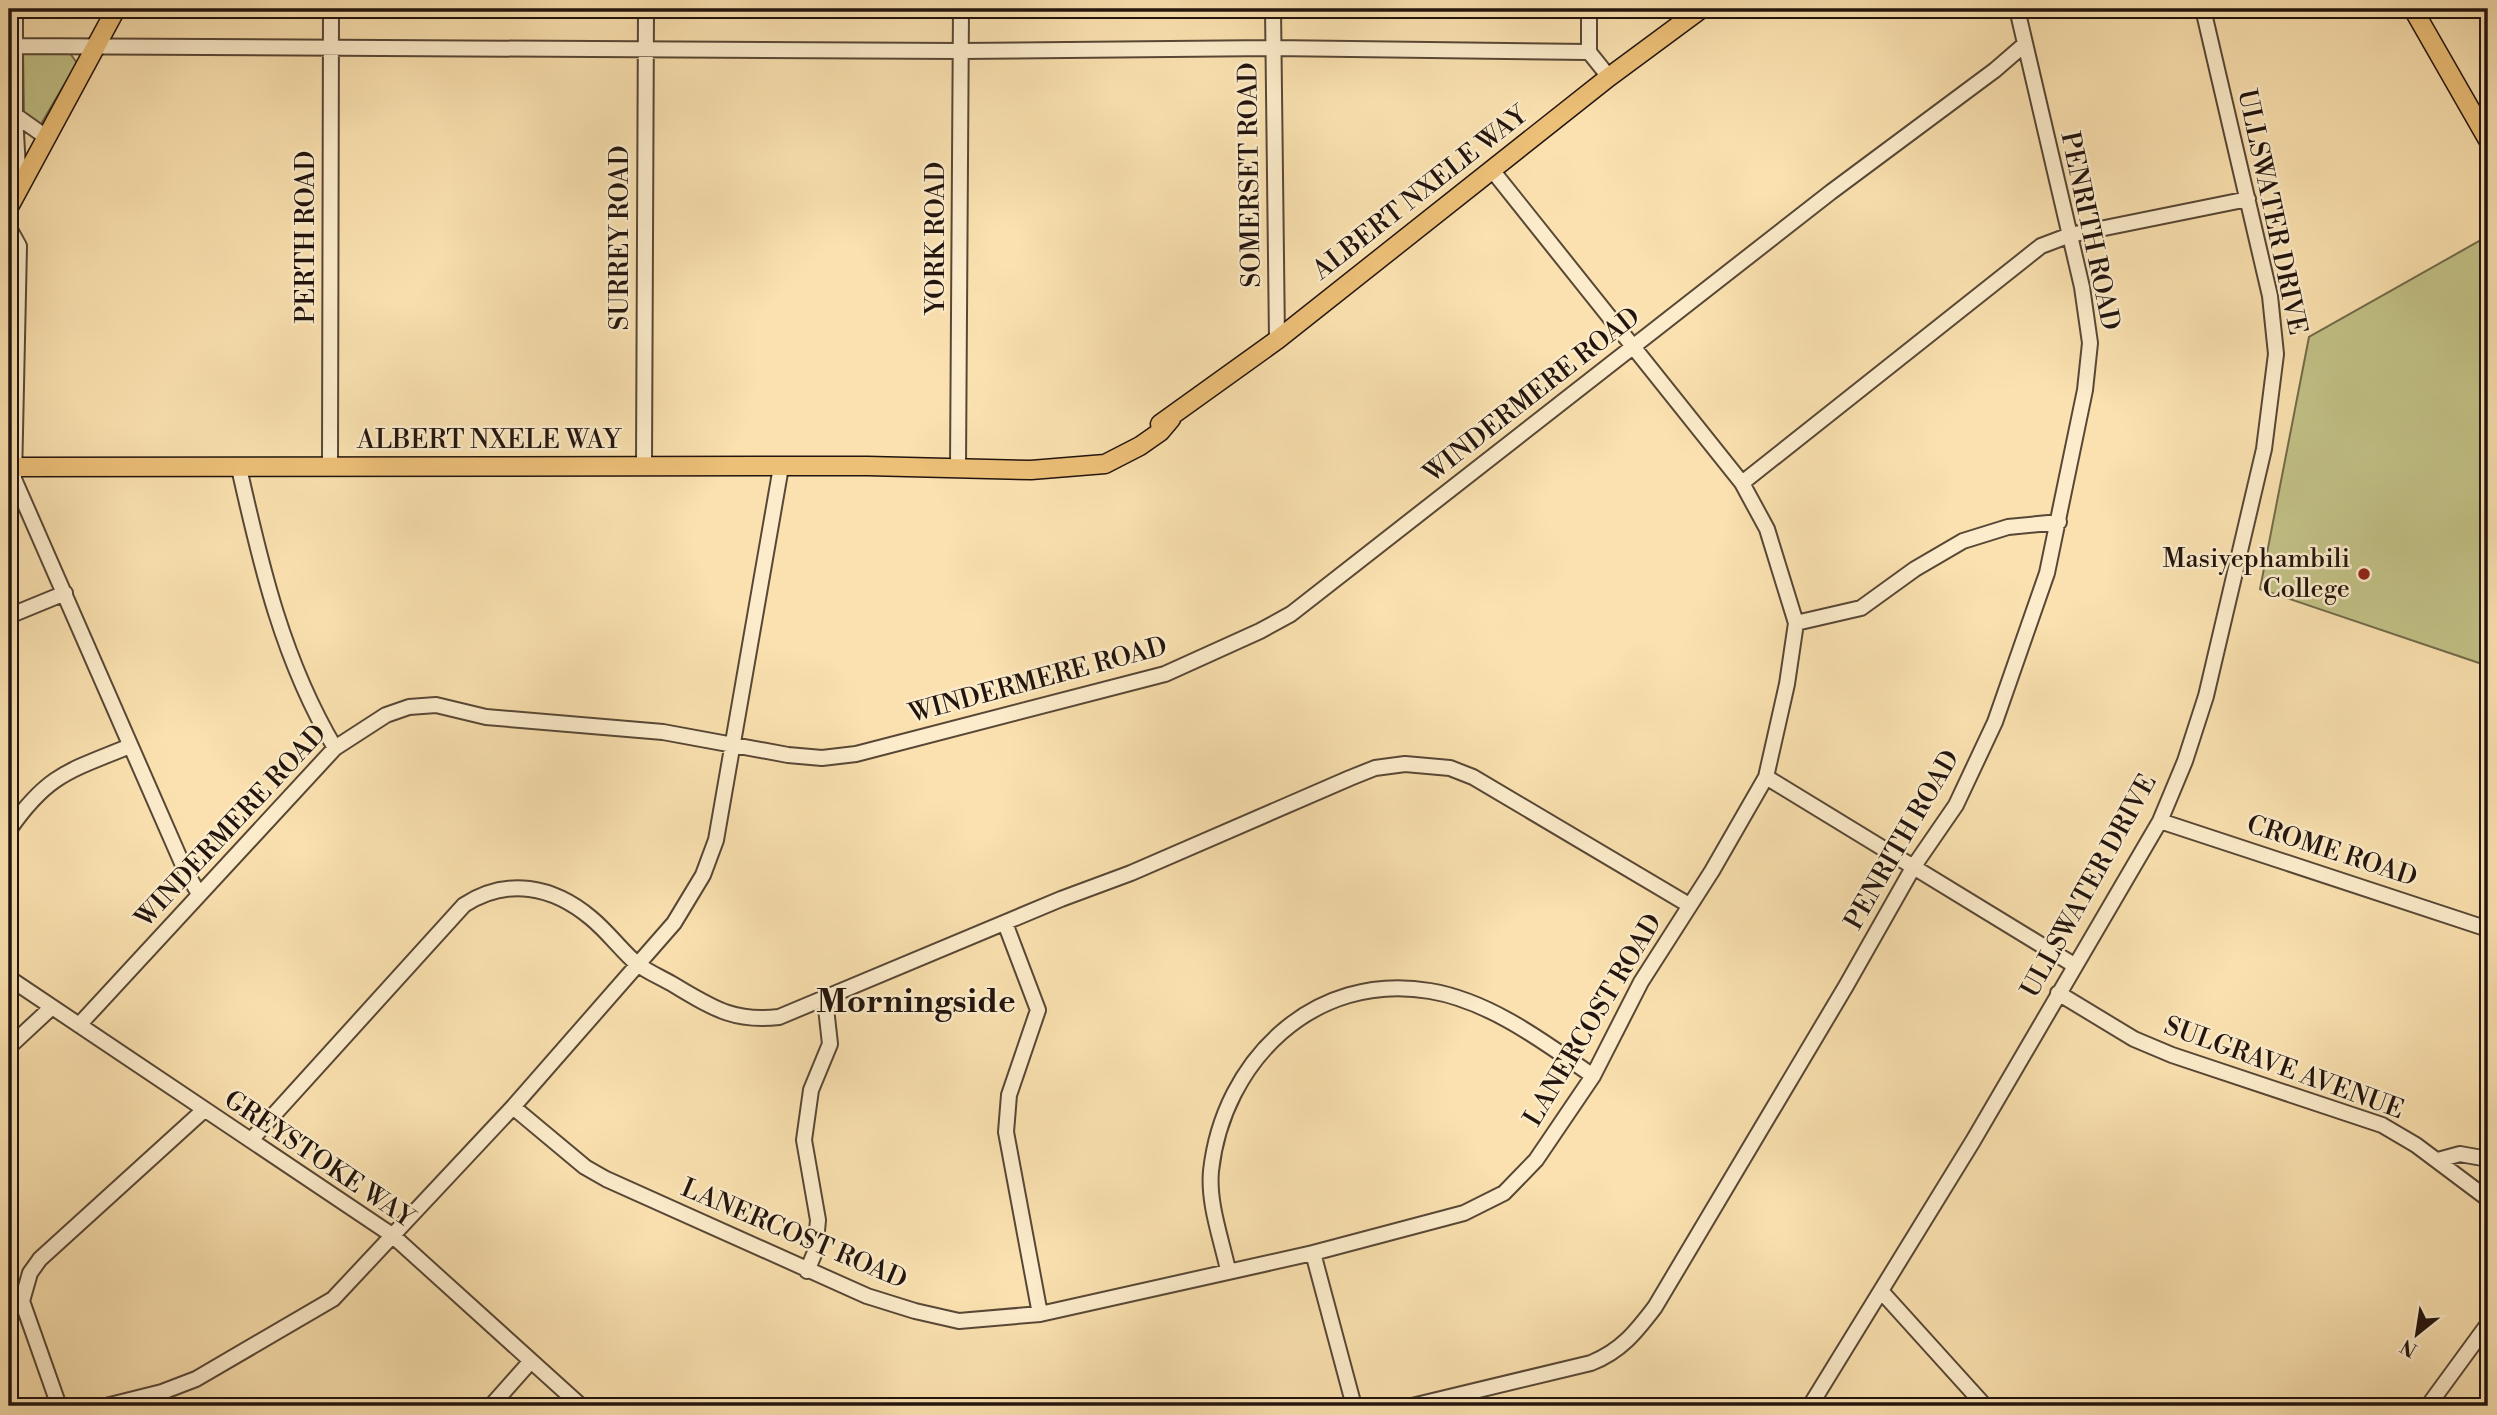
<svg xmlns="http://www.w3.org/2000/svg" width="2497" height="1415" viewBox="0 0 2497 1415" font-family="'Libre Bodoni',serif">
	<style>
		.green { fill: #c2c287; stroke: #726b4a; stroke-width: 2 }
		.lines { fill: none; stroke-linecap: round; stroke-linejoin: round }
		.minor-casing { stroke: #584736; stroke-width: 18 }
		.major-casing { stroke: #22140e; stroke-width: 21 }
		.minor { stroke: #fceccb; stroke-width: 14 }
		.major { stroke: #edc078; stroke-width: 18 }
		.poi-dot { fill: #8f2418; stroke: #fceccb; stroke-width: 2.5 }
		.labels { text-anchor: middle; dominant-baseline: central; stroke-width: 5; stroke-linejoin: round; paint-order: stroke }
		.street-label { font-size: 26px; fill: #22140e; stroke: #fceccb }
		.poi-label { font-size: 26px; fill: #22140e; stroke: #fceccb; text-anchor: end }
		.district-label { font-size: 33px; font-weight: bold; fill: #22140e; stroke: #fceccb }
	</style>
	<rect width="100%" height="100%" fill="#fae1af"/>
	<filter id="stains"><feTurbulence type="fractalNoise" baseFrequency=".00286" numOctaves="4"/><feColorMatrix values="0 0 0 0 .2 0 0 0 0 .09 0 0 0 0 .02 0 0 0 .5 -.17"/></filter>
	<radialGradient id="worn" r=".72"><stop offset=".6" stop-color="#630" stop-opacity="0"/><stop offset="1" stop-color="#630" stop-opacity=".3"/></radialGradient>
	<path class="green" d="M23 52H69L77 63 41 124 24 114Z
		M2488 236V666L2260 589 2309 337Z"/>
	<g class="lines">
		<g class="minor-casing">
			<path id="minor" d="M15 9V115L46 137
				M1273 9 1277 340
				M1589 9V52L1609 77
				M9 46 960 51 1273 48 1589 52
				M15 115 19 187
				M9 228 19 246 14 479 185 870 199 894
				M330 466 331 9
				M644 467 646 9
				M958 467 961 9
				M239 468C261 566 283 661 335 748
				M1742 483 2041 246 2070 235 2248 199
				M9 616 65 593
				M1796 623 1861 608 1915 569 1963 541 2008 527 2059 522
				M1766 777 2074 965
				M2160 821 2488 929
				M9 830C48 774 69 771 130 746
				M1005 923 1038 1010 1009 1095 1006 1132 1040 1314
				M9 978 392 1235 581 1406
				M2058 993 2134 1039 2172 1055 2382 1125 2416 1145 2488 1199
				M79 1025 335 748 386 715 409 707 436 705 486 717 663 732 788 755 822 758 856 754 1165 674 1260 631 1291 614 1831 192 1995 70 2025 44
				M9 1047 52 1007
				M513 1107 585 1167 606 1179 867 1296 915 1311 959 1321 1040 1314 1313 1253 1464 1213 1504 1193 1536 1160 1593 1076 1641 982 1712 871 1766 777 1787 684 1796 623 1767 529 1742 483 1492 170
				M251 1140 464 905C507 877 553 886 591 918 608 932 621 950 637 964 648 972 662 978 674 985 713 1008 733 1022 779 1017L1061 899 1131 873 1350 778 1375 768 1405 764 1450 768 1473 777 1689 905
				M2438 1160 2460 1154 2488 1159
				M1313 1253 1354 1406
				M1228 1270C1221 1238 1208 1203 1211 1171 1223 1061 1314 971 1430 991 1490 1001 1544 1042 1593 1076
				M807 1271 815 1252 818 1220 804 1140 811 1090 830 1044 825 999
				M1881 1291 1985 1406
				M59 1406 22 1301 30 1273 40 1259 204 1110
				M106 1406 162 1392 196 1379 333 1299 513 1107 674 923 703 875 716 840 781 467
				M491 1406 531 1361
				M1412 1406 1591 1363C1621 1351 1636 1332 1655 1307L1846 986 1914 866 1956 805 1995 722 2047 573 2085 390 2090 343 2082 287 2017 9
				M1810 1406 1973 1141 2160 821 2185 761 2206 696 2264 449 2276 354 2270 296 2203 9
				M2428 1406 2488 1324"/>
		</g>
		<g class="major-casing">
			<path id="major" d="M2413 9 2488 140
				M9 207 116 9
				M1160 424 1277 340 1609 77 1701 9
				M9 467 867 466 1031 470 1105 464 1140 446 1160 432 1171 419"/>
		</g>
		<use href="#minor" class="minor"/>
		<use href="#major" class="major"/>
	</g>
	<circle class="poi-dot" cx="2364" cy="574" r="7"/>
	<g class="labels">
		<g class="street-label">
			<text transform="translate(1250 175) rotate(-91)">SOMERSET ROAD</text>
			<text transform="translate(1420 193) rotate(-38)">ALBERT NXELE WAY</text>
			<text transform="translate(2272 212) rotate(78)">ULLSWATER DRIVE</text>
			<text transform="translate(2090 231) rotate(78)">PENRITH ROAD</text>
			<text transform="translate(306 237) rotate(-90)">PERTH ROAD</text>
			<text transform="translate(620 238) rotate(-90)">SURREY ROAD</text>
			<text transform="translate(936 238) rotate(-90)">YORK ROAD</text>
			<text transform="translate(1532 395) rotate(-38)">WINDERMERE ROAD</text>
			<text x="489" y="440">ALBERT NXELE WAY</text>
			<text transform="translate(1038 680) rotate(-15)">WINDERMERE ROAD</text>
			<text transform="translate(231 826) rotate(-47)">WINDERMERE ROAD</text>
			<text transform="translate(1902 840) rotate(-60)">PENRITH ROAD</text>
			<text transform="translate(2332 851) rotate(18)">CROME ROAD</text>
			<text transform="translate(2089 886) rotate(-61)">ULLSWATER DRIVE</text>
			<text transform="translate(1593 1020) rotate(-59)">LANERCOST ROAD</text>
			<text transform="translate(2284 1068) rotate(20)">SULGRAVE AVENUE</text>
			<text transform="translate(319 1159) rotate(34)">GREYSTOKE WAY</text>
			<text transform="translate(794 1234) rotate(23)">LANERCOST ROAD</text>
		</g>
		<g class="poi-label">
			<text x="2350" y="559">Masiyephambili<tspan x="2350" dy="30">College</tspan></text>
		</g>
		<g class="district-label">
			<text x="916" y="1002">Morningside</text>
		</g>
	</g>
	<rect width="2497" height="1415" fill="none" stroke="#fae1af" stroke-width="35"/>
	<rect x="10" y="10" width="2476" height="1394" fill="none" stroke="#22140e" stroke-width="3.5"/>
	<rect x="18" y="18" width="2462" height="1380" fill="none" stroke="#22140e" stroke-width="2"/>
	<g transform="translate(2417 1334) rotate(210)" stroke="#fceccb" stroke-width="5" paint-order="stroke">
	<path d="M0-5L12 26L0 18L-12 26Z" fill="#22140e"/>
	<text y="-10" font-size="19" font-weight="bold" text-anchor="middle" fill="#22140e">N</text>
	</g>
	<rect width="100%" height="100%" filter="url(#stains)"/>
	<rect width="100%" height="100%" fill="url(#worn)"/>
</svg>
